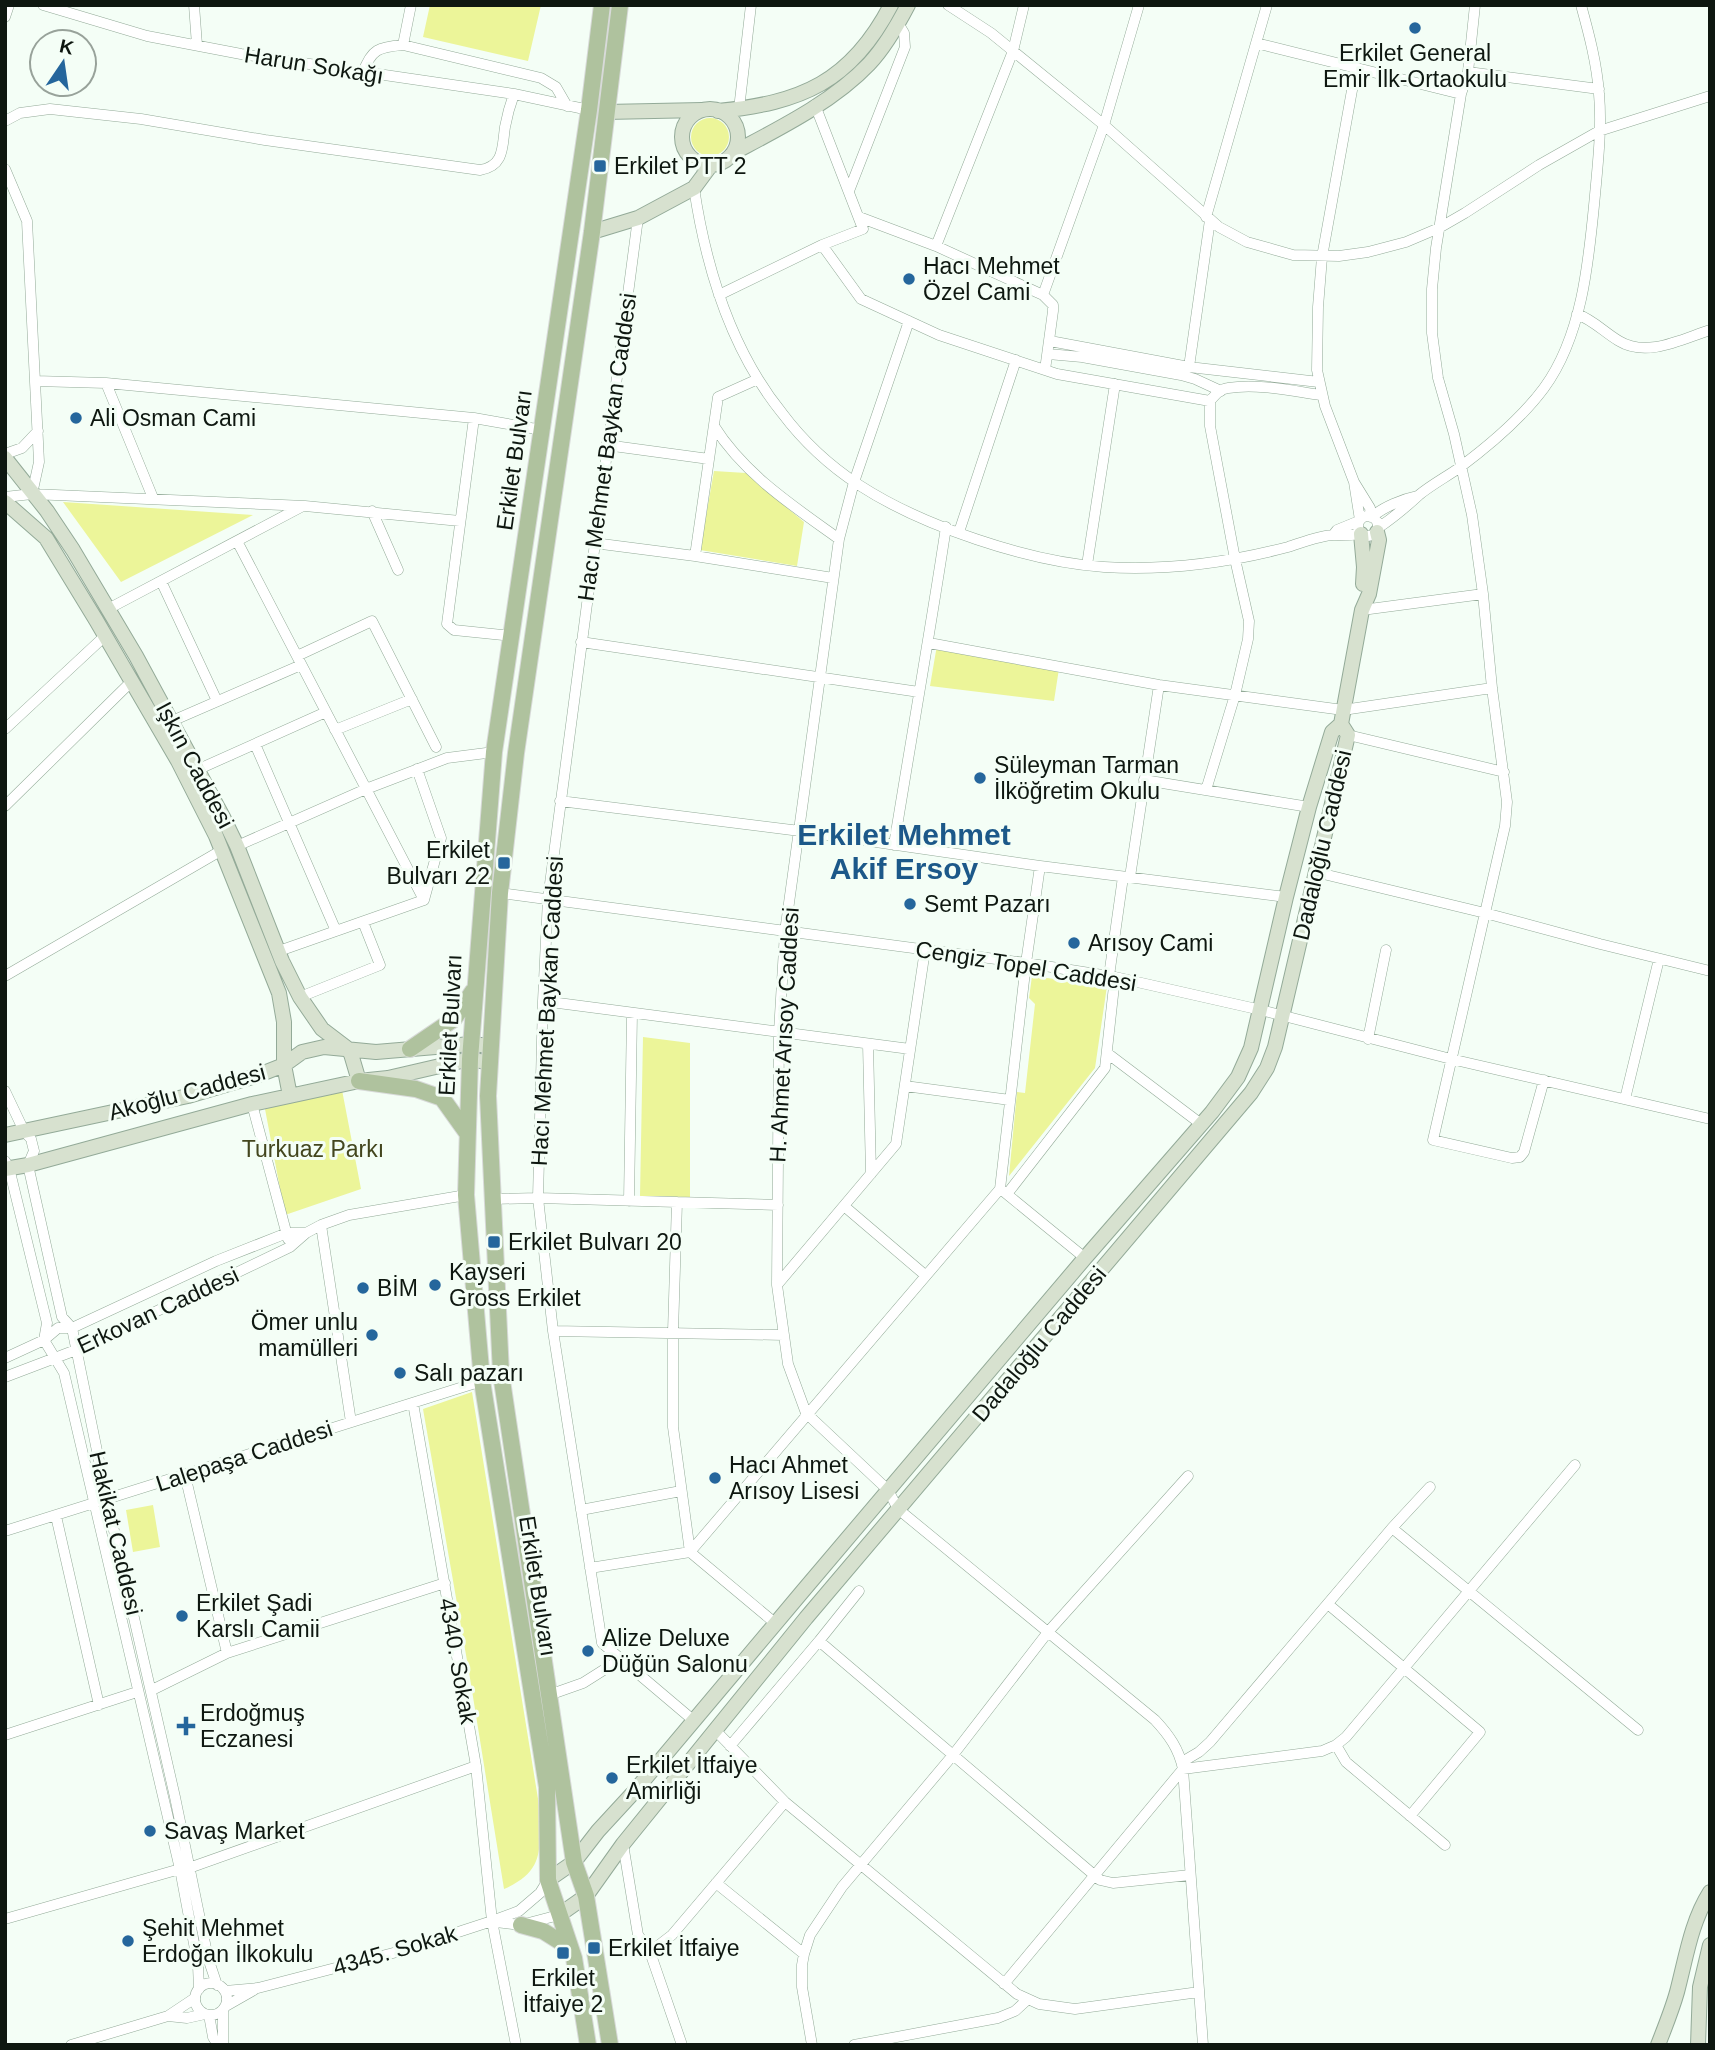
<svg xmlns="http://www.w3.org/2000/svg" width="1715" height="2050" viewBox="0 0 1715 2050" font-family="Helvetica,sans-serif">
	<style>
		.green { fill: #ecf599 }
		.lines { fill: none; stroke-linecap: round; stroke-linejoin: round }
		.street-casing { stroke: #93aa98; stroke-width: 11 }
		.secondary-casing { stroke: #93aa98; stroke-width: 16 }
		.primary-casing { stroke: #d8dad9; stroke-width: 18 }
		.street { stroke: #fff; stroke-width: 10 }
		.secondary { stroke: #d7e1cf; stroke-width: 14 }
		.primary { stroke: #afc29e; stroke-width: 16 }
		.poi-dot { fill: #25669c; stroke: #f4fef6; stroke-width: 2.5 }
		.labels { text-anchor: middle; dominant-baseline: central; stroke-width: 6; stroke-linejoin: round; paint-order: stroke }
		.poi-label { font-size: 23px; fill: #0e1710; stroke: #f4fef6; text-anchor: start }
		.street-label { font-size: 23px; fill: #0e1710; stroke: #f4fef6 }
		.park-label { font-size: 23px; fill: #43461e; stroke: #f4fef6 }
		.district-label { font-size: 30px; font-weight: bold; fill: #1c5889; stroke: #f4fef6 }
	</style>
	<rect width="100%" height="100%" fill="#f4fef6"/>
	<path class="green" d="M430 5H541L528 61 423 37Z
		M691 137a19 19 0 1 1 38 0a19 19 0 1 1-38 0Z
		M714 471 746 473 804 522 797 566 700 550Z
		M63 502 253 515 121 582Z
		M937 645 1060 662 1054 701 930 686Z
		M1032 976 1107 986 1095 1068 1009 1176 1017 1092 1025 1093 1035 1004 1029 998Z
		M643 1037 690 1043V1197L640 1196Z
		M342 1090 361 1189 285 1215 265 1109Z
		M472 1392 539 1805C539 1845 548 1870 504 1889L469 1672 423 1409Z
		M153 1505 160 1547 133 1552 126 1510Z"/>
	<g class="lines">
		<g class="street-casing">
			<path id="street" d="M43 5 147 36 241 54 514 94 589 110
				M194 5 197 45
				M948 5 991 33 1104 125 1219 227 1247 242 1293 255 1339 256 1368 252 1406 242 1439 228 1465 213 1539 165 1599 131 1710 96
				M5 17 9 5
				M1256 43 1461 94
				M403 45 541 78 556 87 567 106
				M1356 68 1322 257 1318 307 1317 370 1325 406 1354 482 1370 508 1371 517
				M1468 72 1599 89
				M363 73C371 49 379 47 403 45L411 5
				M739 109 751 5
				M5 121 20 113 50 109 141 119 265 140 480 170C505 166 502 146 505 127 507 116 510 105 514 94
				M5 169 27 221 39 462 32 494 5 497
				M694 188C706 268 731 350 782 413 803 441 830 466 859 485 922 526 1029 562 1104 567 1167 571 1227 563 1288 547 1301 543 1321 535 1334 535 1343 535 1350 537 1360 533
				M849 191 905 47 904 33 898 23
				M859 217 936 246 1043 295 1104 125 1139 5
				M1206 217 1267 5
				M638 218 548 899 543 1001 538 1198 553 1331 602 1643 693 1720
				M822 245 861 299 939 335 1057 374 1210 401
				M936 246 1013 51 1024 5
				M719 295 822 245 863 229 815 105
				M1043 295 1053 305V311L1045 370
				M1577 314C1593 320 1604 332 1619 341 1647 358 1682 339 1710 330
				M909 321 854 482 839 539 785 932 779 1032 777 1285 788 1364 806 1413 888 1490 898 1509 1155 1720C1169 1735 1179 1749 1183 1769L1203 2045
				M1050 341 1189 367 1319 382
				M1048 354 1082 357 1181 375 1195 379 1221 391
				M1189 367 1210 220
				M35 381 106 383 474 418 542 430
				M106 383 153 498
				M474 418 447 624 454 630 512 636
				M714 426C744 474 793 506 839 539
				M606 445 709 459
				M5 454 22 448 38 431
				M1354 482 1360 520
				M32 494 305 506 460 521
				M372 511 398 570
				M1358 526a10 10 0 1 1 20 0a10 10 0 1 1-20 0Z
				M1372 517C1383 507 1403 499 1418 496
				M1378 528C1393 518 1406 507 1419 495 1431 485 1446 477 1459 468 1490 445 1521 419 1544 388 1583 335 1589 258 1595 195 1598 162 1602 127 1599 94 1597 64 1589 34 1581 5
				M959 532 1016 360
				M1333 535 1337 530 1359 521
				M237 541 424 900
				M594 543 695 556 833 578
				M695 556 718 397 758 379
				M1087 565 1115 384
				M161 581 217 701
				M1483 594 1492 688 1507 802 1505 826 1485 913 1600 944 1710 971
				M108 609 303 506
				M1362 610 1483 594 1472 515 1454 434 1438 378 1432 333V289L1436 248 1461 94 1468 72 1475 5
				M581 642 919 692
				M929 643 1159 685 1343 710 1492 688
				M297 656 372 621 436 747
				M172 721 301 665
				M5 729 106 635
				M335 730 412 699
				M1348 735 1504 772
				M255 744 336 931
				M199 769 326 712
				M417 769 441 838 424 900
				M1144 780 1309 807
				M1206 790 1235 695 1248 639 1249 621 1235 559 1210 426V401C1215 395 1220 389 1228 388 1257 383 1292 391 1321 395
				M560 801 800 831 1040 866 1286 897
				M5 806 132 681
				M894 845C911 739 930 633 946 527
				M237 846 366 789 447 758 494 752
				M1315 872 1485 913 1433 1140 1512 1158 1520 1157 1524 1152 1544 1080
				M1130 877 1159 685
				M500 893 1026 963 1115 977 1261 1010 1451 1059 1710 1119
				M279 951 424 900
				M5 976 222 850
				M1109 976 1123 877
				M300 997 380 965 363 922
				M543 1001 910 1049
				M1368 1039 1386 950
				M868 1044 871 1174
				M1107 1053 1201 1124
				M905 1086 1010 1100
				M5 1091 24 1131 31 1139 34 1151 28 1165 62 1317 72 1328 107 1500 175 1797 208 1958 217 1985
				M1625 1099 1659 959
				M252 1104 288 1239
				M5 1161 9 1168 47 1323 44 1340 64 1373 180 1869 198 1965 199 1989
				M1003 1191 1085 1258
				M1007 1194 1105 1068 1115 977
				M492 1199 538 1198 778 1205
				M629 1201 632 1013
				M677 1202 673 1332V1427L690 1552 775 1623
				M844 1206 925 1275
				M321 1225 351 1422
				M777 1285 896 1144 925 950
				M553 1331 784 1335
				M5 1358 44 1340 58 1328H72L216 1261 287 1233H306
				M5 1377 76 1350 290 1247 306 1233 321 1225 349 1215 466 1195
				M413 1403 476 1766 492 1921 516 2045
				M185 1475 227 1653
				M581 1510 681 1491
				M56 1516 99 1705
				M1392 1528 1638 1730
				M5 1531 482 1381
				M590 1568 690 1552 1000 1189 1026 963 1040 866
				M1329 1605 1480 1732 1410 1816
				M819 1641 1100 1880 1113 1883 1190 1875
				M152 1690 227 1653 445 1583
				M549 1695 583 1683 621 1659
				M715 1730 785 1802 1017 1994 1039 2004 1075 2009 1199 1992
				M5 1735 137 1692
				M1336 1745 1346 1762 1445 1845
				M730 1746 819 1641 859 1591
				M1182 1762 1199 1752 1210 1742 1392 1528 1430 1487
				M623 1844 638 1935 650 1952 672 1935 785 1802
				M189 1868 476 1766
				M716 1883 804 1954
				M5 1919 180 1869
				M496 1922 521 1925 559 1915
				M650 1952 682 2045
				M195 1999a16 16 0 1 1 32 0a16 16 0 1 1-32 0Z
				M1004 1984 1183 1769 1322 1751 1336 1745 1346 1737 1575 1465
				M225 1991 258 1988 397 1952 492 1921 519 1911 540 1893 548 1880
				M195 1998 168 2016 187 2018 205 2014
				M226 2006 254 1990
				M223 2010V2045
				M209 2015 213 2037 218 2045
				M71 2045 168 2016
				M812 2045 802 1987V1965L804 1954 810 1935 842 1887 953 1755 1048 1632 1188 1476
				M854 2045 998 2018 1015 2011 1027 2000"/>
		</g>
		<g class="secondary-casing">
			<path id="secondary" d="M682 137a28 28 0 1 1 56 0a28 28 0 1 1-56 0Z
				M718 111C801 103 851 82 891 5
				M606 112 702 110
				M733 153C778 129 833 102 869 64 885 47 897 26 908 5
				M592 232 638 218 694 188 711 165
				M5 458 47 511 73 550 136 656 223 817 237 846 282 961 300 997 322 1029 347 1048 351 1054 359 1081
				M5 502 46 538 96 620 178 761 216 836 279 993 284 1022V1065L290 1096
				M1361 534 1364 567 1363 584
				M5 1135 188 1096 256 1076 284 1065 302 1052 324 1047 376 1052 471 1044 491 1046
				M5 1169 28 1165 252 1104 359 1081 388 1078 470 1059 490 1063
				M548 1880 574 1862 598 1831 633 1793 802 1592 1085 1258 1212 1112 1238 1077 1251 1048 1286 897 1309 807 1332 732 1341 724 1362 610 1369 594 1379 540 1377 532
				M559 1915 586 1896 623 1844 806 1618 1251 1093 1267 1068 1275 1047 1348 735 1341 724
				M1658 2045C1665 2027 1672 2010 1677 1992 1686 1958 1691 1922 1710 1892
				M1698 2045 1700 1987 1710 1945"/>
		</g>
		<g class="primary-casing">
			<path id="primary" d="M410 1049 454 1019 473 991
				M359 1081 416 1089 442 1098 467 1133
				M521 1925 543 1931 570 1948
				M588 2045 574 1958 548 1880 547 1787 482 1381 466 1195 470 1059 494 752 589 110 602 5
				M610 2045 586 1896 574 1862 501 1374 488 1096 500 893 516 753 592 232 620 5"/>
		</g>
		<use href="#street" class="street"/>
		<use href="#secondary" class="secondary"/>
		<use href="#primary" class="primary"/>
	</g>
	<g class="poi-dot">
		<circle cx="1415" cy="28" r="7"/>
		<rect x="593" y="159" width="14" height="14" rx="3.5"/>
		<circle cx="909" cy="279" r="7"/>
		<circle cx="76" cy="418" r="7"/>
		<circle cx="980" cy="778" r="7"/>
		<rect x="497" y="856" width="14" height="14" rx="3.5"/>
		<circle cx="910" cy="904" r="7"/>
		<circle cx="1074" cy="943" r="7"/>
		<rect x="487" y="1235" width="14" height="14" rx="3.5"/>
		<circle cx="435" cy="1285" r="7"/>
		<circle cx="363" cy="1288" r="7"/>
		<circle cx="372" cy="1335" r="7"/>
		<circle cx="400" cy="1373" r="7"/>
		<circle cx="715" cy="1478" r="7"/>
		<circle cx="182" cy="1616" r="7"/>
		<circle cx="588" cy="1651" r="7"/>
		<path d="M182.5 1715.5h7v7h7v7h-7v7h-7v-7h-7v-7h7z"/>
		<circle cx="612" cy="1778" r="7"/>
		<circle cx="150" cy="1831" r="7"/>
		<circle cx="128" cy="1941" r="7"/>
		<rect x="587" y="1941" width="14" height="14" rx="3.5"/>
		<rect x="556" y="1946" width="14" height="14" rx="3.5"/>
	</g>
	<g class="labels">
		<g class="poi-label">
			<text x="1415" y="53" text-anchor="middle">Erkilet General<tspan x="1415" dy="26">Emir İlk-Ortaokulu</tspan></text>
			<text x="614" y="166">Erkilet PTT 2</text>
			<text x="923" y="266">Hacı Mehmet<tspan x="923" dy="26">Özel Cami</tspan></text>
			<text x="90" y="418">Ali Osman Cami</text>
			<text x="994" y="765">Süleyman Tarman<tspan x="994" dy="26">İlköğretim Okulu</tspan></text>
			<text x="490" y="850" text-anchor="end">Erkilet<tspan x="490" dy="26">Bulvarı 22</tspan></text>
			<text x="924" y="904">Semt Pazarı</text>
			<text x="1088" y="943">Arısoy Cami</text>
			<text x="508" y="1242">Erkilet Bulvarı 20</text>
			<text x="449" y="1272">Kayseri<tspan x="449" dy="26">Gross Erkilet</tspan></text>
			<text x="377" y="1288">BİM</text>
			<text x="358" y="1322" text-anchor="end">Ömer unlu<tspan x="358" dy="26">mamülleri</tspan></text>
			<text x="414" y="1373">Salı pazarı</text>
			<text x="729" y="1465">Hacı Ahmet<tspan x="729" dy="26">Arısoy Lisesi</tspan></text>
			<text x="196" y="1603">Erkilet Şadi<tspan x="196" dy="26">Karslı Camii</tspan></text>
			<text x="602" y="1638">Alize Deluxe<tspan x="602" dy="26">Düğün Salonu</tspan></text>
			<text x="200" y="1713">Erdoğmuş<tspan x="200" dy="26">Eczanesi</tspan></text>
			<text x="626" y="1765">Erkilet İtfaiye<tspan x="626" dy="26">Amirliği</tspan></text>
			<text x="164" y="1831">Savaş Market</text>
			<text x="142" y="1928">Şehit Mehmet<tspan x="142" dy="26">Erdoğan İlkokulu</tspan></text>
			<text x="608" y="1948">Erkilet İtfaiye</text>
			<text x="563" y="1978" text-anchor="middle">Erkilet<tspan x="563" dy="26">İtfaiye 2</tspan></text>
		</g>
		<g class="street-label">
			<text transform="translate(314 65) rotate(9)">Harun Sokağı</text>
			<text transform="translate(607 447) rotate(-82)">Hacı Mehmet Baykan Caddesi</text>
			<text transform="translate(514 460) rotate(-82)">Erkilet Bulvarı</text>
			<text transform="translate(195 765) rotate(62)">Işkın Caddesi</text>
			<text transform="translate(1322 845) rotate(-77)">Dadaloğlu Caddesi</text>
			<text transform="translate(1026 966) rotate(9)">Cengiz Topel Caddesi</text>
			<text transform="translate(547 1011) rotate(-87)">Hacı Mehmet Baykan Caddesi</text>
			<text transform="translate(450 1025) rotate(-87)">Erkilet Bulvarı</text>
			<text transform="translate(784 1035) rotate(-87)">H. Ahmet Arısoy Caddesi</text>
			<text transform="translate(187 1092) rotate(-15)">Akoğlu Caddesi</text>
			<text transform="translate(158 1310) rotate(-25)">Erkovan Caddesi</text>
			<text transform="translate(1039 1344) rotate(-50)">Dadaloğlu Caddesi</text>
			<text transform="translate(244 1456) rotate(-18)">Lalepaşa Caddesi</text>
			<text transform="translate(116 1533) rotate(77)">Hakikat Caddesi</text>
			<text transform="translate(538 1586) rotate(81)">Erkilet Bulvarı</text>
			<text transform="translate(458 1661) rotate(80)">4340. Sokak</text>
			<text transform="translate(395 1950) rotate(-16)">4345. Sokak</text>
		</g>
		<g class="park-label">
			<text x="313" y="1149">Turkuaz Parkı</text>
		</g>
		<g class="district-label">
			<text x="904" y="834">Erkilet Mehmet<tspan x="904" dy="34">Akif Ersoy</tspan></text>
		</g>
	</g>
	<rect width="1715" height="2050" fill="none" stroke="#0e1710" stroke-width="14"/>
	<g transform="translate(63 63) rotate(13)"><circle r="33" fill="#f4fef6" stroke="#98a29a" stroke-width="2"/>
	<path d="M0-5L12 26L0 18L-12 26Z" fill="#25669c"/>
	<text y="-10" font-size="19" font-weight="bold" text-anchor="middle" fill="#0e1710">K</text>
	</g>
</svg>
